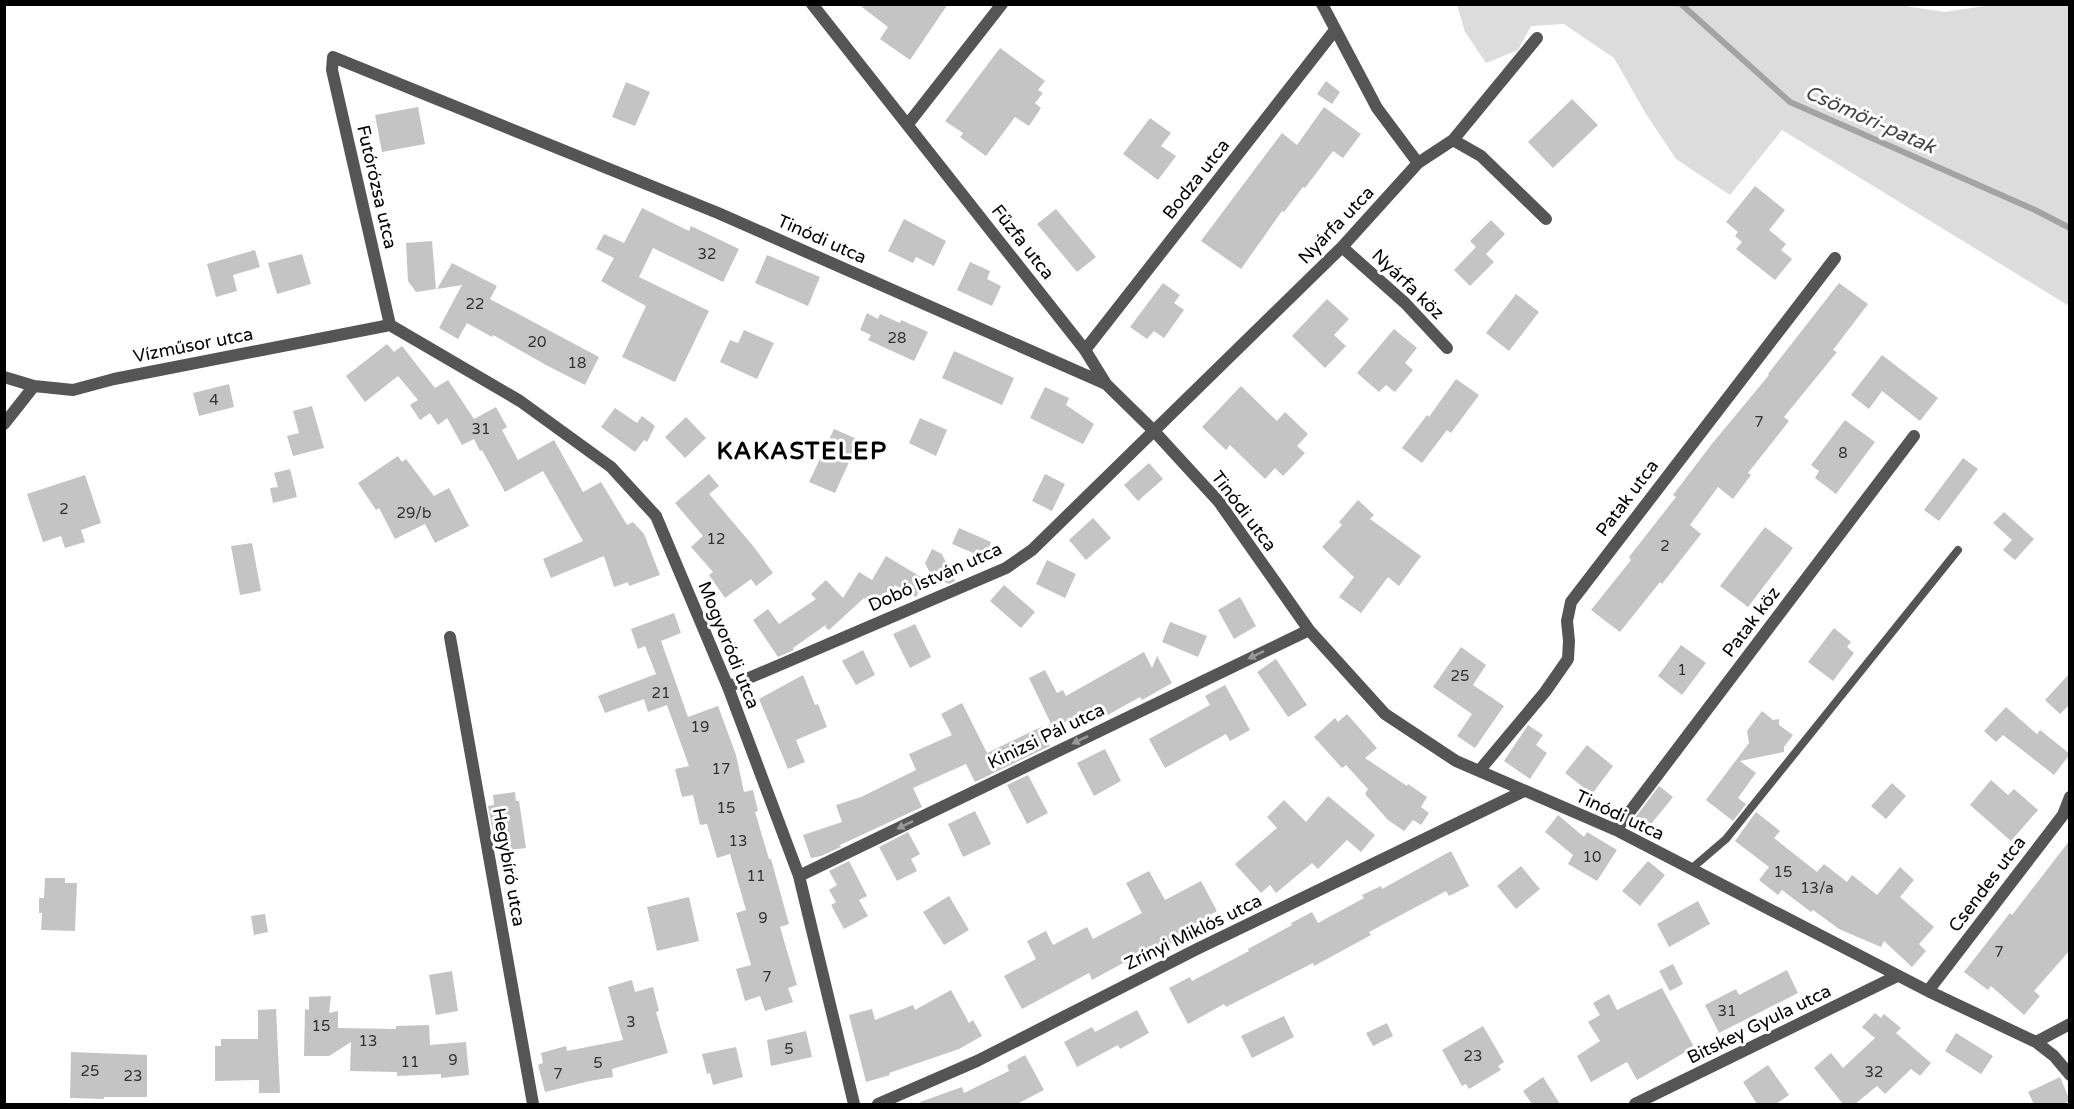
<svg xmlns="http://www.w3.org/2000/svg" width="2074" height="1109" viewBox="0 0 2074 1109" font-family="'Varela Round',sans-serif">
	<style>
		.green { fill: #dcdcdc }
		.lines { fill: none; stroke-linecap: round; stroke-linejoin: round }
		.stream { stroke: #a3a3a3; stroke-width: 6 }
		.building { fill: #c4c4c4 }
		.service { stroke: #555; stroke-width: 8 }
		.minor { stroke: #555; stroke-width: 12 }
		.oneway { fill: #999 }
		.labels { text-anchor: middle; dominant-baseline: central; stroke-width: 6; stroke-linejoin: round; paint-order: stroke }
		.number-label { font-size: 15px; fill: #313131 }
		.street-label { font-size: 18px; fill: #000; stroke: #fff }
		.water-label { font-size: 20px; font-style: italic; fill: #444; stroke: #fff }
		.district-label { font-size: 24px; font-weight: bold; letter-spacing: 1.5px; fill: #000; stroke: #fff }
	</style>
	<rect width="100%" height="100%" fill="#fff"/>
	<path class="green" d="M1892 4 1944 12 1991 5H2069V306L1782 130 1730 195 1676 159 1646 114 1614 58 1564 24 1531 26 1518 50 1486 63 1465 32 1457 5Z"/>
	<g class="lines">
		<path class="stream" d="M1681 4 1790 102 2035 210 2070 228"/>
	</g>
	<path class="building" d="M858 4H948L910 60 880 39 888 27Z
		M1000 48 1045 81 1038 90 1043 93 1035 103 1041 108 1029 126 1015 117 986 156 960 137 963 133 945 121Z
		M1326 81 1340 92 1332 104 1317 94Z
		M626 82 650 92 635 126 612 117Z
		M1572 99 1598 125 1553 168 1528 142Z
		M418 107 425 144 382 152 375 115Z
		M1324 107 1361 134 1343 158 1333 151 1305 188 1303 187 1284 212 1282 211 1241 269 1201 241 1282 133 1297 145Z
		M1150 118 1171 133 1161 146 1176 156 1158 180 1123 154Z
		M1755 186 1785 210 1769 230 1786 244 1781 250 1792 259 1775 280 1736 249 1742 242 1735 236 1738 232 1726 222Z
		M642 208 689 231 691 226 739 249 723 282 653 248 639 277 709 311 675 382 622 357 646 306 601 281 614 258 596 249 604 234 624 243Z
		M1056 209 1096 257 1077 272 1037 224Z
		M904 219 946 241 934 266 916 257 913 263 888 251Z
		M1491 220 1505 234 1486 254 1494 262 1470 286 1454 270 1476 247 1470 241Z
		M432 241 436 289 416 292 408 281 406 243Z
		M255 250 260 267 233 275 237 291 216 297 207 264Z
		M302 254 311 284 277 294 268 263Z
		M767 255 820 277 808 306 755 283Z
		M970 262 990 271 987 279 1001 286 992 306 957 290Z
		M452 263 497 286 490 299 599 357 585 385 546 365 493 335 492 337 467 323 458 339 439 328 462 285 437 289Z
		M1163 283 1180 295 1174 303 1184 310 1164 338 1154 331 1147 339 1130 327Z
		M1839 283 1868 304 1833 350 1837 352 1784 417 1789 421 1748 473 1751 475 1733 499 1718 487 1690 525 1701 534 1662 584 1660 582 1620 632 1591 610 1631 560 1629 557 1676 497 1673 495 1711 445 1769 375 1768 374Z
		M1516 294 1539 312 1509 351 1486 333Z
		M1327 299 1349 319 1334 335 1346 346 1325 368 1292 336Z
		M867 313 878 319 880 314 900 323 901 320 928 332 914 361 868 340 871 335 860 330Z
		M1394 329 1417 348 1405 363 1413 370 1395 392 1386 385 1379 392 1357 373Z
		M744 330 774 343 757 379 720 362 730 340 738 343Z
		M387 344 394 352 402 346 435 388 448 380 474 419 496 407 507 427 502 430 518 460 554 440 583 492 601 482 627 525 633 522 644 534 660 575 629 586 628 582 614 587 604 556 551 578 543 559 583 541 543 471 505 492 482 450 480 451 474 439 462 445 447 418 438 425 430 413 420 420 410 405 418 400 398 376 365 402 346 376Z
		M954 351 1014 378 1002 405 942 378Z
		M1882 355 1938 398 1920 421 1882 391 1869 409 1851 395Z
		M1456 379 1479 395 1451 433 1447 430 1422 463 1402 448 1427 415 1429 417Z
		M229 384 234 407 199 416 193 393Z
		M1241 386 1277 421 1285 412 1308 434 1297 446 1305 453 1283 476 1275 468 1265 479 1230 445 1226 450 1202 427Z
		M1045 387 1069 398 1066 405 1094 424 1083 444 1030 418Z
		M312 406 324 448 293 456 287 436 299 433 293 411Z
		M615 408 637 423 642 416 655 426 647 442 644 440 635 452 601 427Z
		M686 417 706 438 685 458 665 437Z
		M920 418 947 430 936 456 909 443Z
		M1845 420 1875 442 1836 494 1815 478 1819 471 1811 465Z
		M834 429 859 440 835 493 809 482Z
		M398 456 402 462 406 459 434 496 449 488 469 526 435 543 425 524 395 539 379 508 376 510 358 483Z
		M1963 458 1978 469 1939 521 1924 510Z
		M1149 463 1163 479 1138 501 1124 485Z
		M290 469 297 497 273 503 270 488 278 487 274 473Z
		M709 474 719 486 709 494 754 547 773 573 756 586 751 579 725 598 709 575 713 572 691 547 703 536 675 503Z
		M1045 474 1065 484 1052 511 1032 501Z
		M85 475 101 523 81 530 85 542 65 548 61 536 43 542 27 494Z
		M1358 500 1374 515 1370 519 1421 556 1399 586 1388 577 1361 613 1339 597 1354 577 1322 547 1342 525 1339 522Z
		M2004 512 2034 539 2015 560 2003 550 2012 540 1993 523Z
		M1093 518 1111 538 1086 560 1069 540Z
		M1765 527 1793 548 1748 607 1720 586Z
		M959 528 991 542 985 558 952 544Z
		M252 543 261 591 240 595 231 546Z
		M932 549 942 554 955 581 949 584 931 575 925 563Z
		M886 556 926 580 916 597 895 585 882 608 864 598 829 630 825 627 827 624 793 648 794 650 778 657 753 620 768 609 779 624 816 599 811 594 826 580 843 598 859 572 872 580Z
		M1047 560 1076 574 1065 598 1036 584Z
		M1004 585 1035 612 1021 628 990 601Z
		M1240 597 1256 626 1234 639 1218 610Z
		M674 613 681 633 661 641 688 717 718 706 736 755 744 792 753 790 758 811 755 812 769 859H771L789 924 780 927 797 985 788 988 793 1002 765 1011 760 996 745 1001 736 969 751 965 736 913 746 910 730 854 717 858 707 824 700 825 693 795 682 797 675 769 689 766 667 705 648 712 644 699 605 713 598 696 656 674 645 646 638 649 631 629Z
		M1170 622 1207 636 1198 657 1162 642Z
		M915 624 931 657 910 668 893 634Z
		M1834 628 1851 642 1847 647 1854 653 1833 681 1808 662Z
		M1681 645 1706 663 1682 695 1658 676Z
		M1461 647 1486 665 1473 685 1504 706 1475 748 1457 736 1472 714 1433 687Z
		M863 650 875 675 856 685 842 661Z
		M1144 652 1152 668 1157 656 1172 683 1142 700 1140 697 1104 717 1098 706 1053 728 1029 678 1045 670 1057 693 1063 690 1066 696Z
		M1276 659 1307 705 1288 717 1257 672Z
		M2070 673V704L2060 714 2045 700Z
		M803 675 815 705 818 704 827 727 796 740 805 762 788 769 759 699Z
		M1225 685 1250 730 1230 741 1226 734 1165 768 1149 739 1210 705 1205 696Z
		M962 703 987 753 1041 727 1050 746 975 782 966 764 913 788 922 807 840 845 841 847 821 856 811 858 803 835 842 822 836 805 861 797 916 770 909 754 952 735 941 714Z
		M2006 707 2037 734 2040 730 2070 754 2054 775 2003 735 1996 742 1984 731Z
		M1762 711 1773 720 1779 719V725L1793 735 1784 747V752L1740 761 1756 773 1738 798 1746 804 1733 821 1706 800 1749 743 1747 731Z
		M1347 714 1377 748 1365 758 1407 786 1408 784 1427 797 1421 807 1429 813 1421 825 1413 820 1404 831 1388 820 1365 794 1368 789 1346 765 1342 768 1314 737 1335 718 1338 722Z
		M1528 725 1543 735 1536 745 1547 753 1530 779 1504 761Z
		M1587 745 1613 766 1592 794 1565 773Z
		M1105 749 1121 781 1094 796 1077 763Z
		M1028 775 1048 813 1027 824 1007 785Z
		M1991 780 2008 795 2014 789 2038 810 2011 841 1970 805Z
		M1892 783 1906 796 1886 819 1871 806Z
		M1659 786 1673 797 1647 829 1634 819Z
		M515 792 516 801H519L526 848 502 851 499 831 493 832 488 806 494 805 493 795Z
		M1328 796 1375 835 1361 852 1347 840 1318 869 1312 863 1276 893 1270 885 1261 893 1235 864 1277 828 1267 817 1284 800 1306 822Z
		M975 811 991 844 963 857 948 824Z
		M1756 812 1780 831 1774 838 1817 872 1824 864 1847 882 1852 875 1877 895 1900 867 1914 880 1900 897 1934 927 1919 944 1926 951 1912 967 1884 941 1881 947 1839 929 1813 910 1811 912 1782 890 1778 895 1759 880 1769 867 1735 841Z
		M1558 815 1584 837 1587 832 1617 850 1597 881 1568 864 1573 855 1545 832Z
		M908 832 920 854 911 859 917 871 897 881 879 847Z
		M2070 840V950L2034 991 2040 996 2024 1015 1991 986 1988 990 1964 972 2010 913 2012 915Z
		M1451 851 1469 886 1449 896 1446 891 1369 932 1371 935 1314 966 1313 963 1226 1007 1224 1004 1188 1024 1169 988 1190 977 1192 981 1249 951 1248 949 1292 925 1291 923 1312 912 1318 923 1364 898 1362 895 1381 886 1382 889Z
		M849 861 867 896 859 900 868 916 844 929 831 905 836 902 829 890 837 885 829 871Z
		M1648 861 1665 875 1640 906 1622 891Z
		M1521 866 1540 889 1516 909 1497 886Z
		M1149 871 1165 900 1201 881 1217 911 1181 931 1184 936 1128 967 1125 962 1092 980 1089 973 1022 1009 1004 976 1036 959 1027 941 1046 931 1053 945 1087 927 1093 939 1142 913 1126 883Z
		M45 878H65V883H77L75 931 41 930 42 913H39V898H44Z
		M949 896 969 930 944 945 923 912Z
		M689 897 699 941 657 951 647 907Z
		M1698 901 1710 924 1669 947 1657 924Z
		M265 914 268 932 254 935 251 916Z
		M1673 964 1683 984 1670 991 1659 971Z
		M1787 970 1798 993 1719 1033 1705 1005 1736 989 1739 995Z
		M452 971 458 1011 436 1015 429 975Z
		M632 980 635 992 653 987 659 1011 656 1012 668 1053 612 1069 613 1077 590 1081 545 1092 538 1065 543 1063 541 1053 566 1046 567 1051 623 1040 608 987Z
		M1662 988 1694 1047 1637 1080 1627 1062 1591 1082 1577 1056 1600 1041 1588 1022 1600 1015 1593 1003 1609 994 1617 1010Z
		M951 990 969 1023 973 1020 982 1036 959 1049 889 1073 890 1075 866 1082 849 1015 872 1009 875 1020 913 1005 915 1010Z
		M331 996 329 1013 338 1011V1028L396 1029V1026L429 1025 430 1045 466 1042 469 1075 441 1078V1074L397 1076V1072L350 1071 351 1042 329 1056H304L305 1009 309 1010V997Z
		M276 1009 280 1093H259V1080L215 1081V1046H221V1039H258V1010Z
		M1137 1010 1149 1033 1120 1049 1118 1045 1077 1067 1064 1042 1092 1027 1095 1032Z
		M1875 1013 1881 1018 1884 1014 1901 1028 1896 1033 1931 1063 1920 1076 1911 1069 1885 1094 1877 1086 1855 1104H1843L1814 1068 1831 1053 1843 1068 1875 1038 1862 1027Z
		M1284 1016 1294 1037 1252 1058 1241 1036Z
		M1387 1023 1393 1036 1373 1046 1366 1033Z
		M1483 1026 1504 1062 1498 1066 1501 1070 1469 1089 1466 1084 1462 1086 1442 1050Z
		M806 1031 812 1057 771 1066 767 1040Z
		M1956 1033 1993 1056 1981 1074 1945 1051Z
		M736 1047 743 1077 713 1085 710 1073 707 1074 702 1054Z
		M71 1052 147 1055V1097H104V1099L70 1098Z
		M1025 1055 1044 1090 1017 1104H921L920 1102 962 1087 964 1093 1009 1071 1007 1065Z
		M1768 1065 1789 1095 1776 1104H1757L1743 1082Z
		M1543 1077 1560 1104H1532L1523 1091Z
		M2060 1077 2070 1101 2062 1104H2034L2028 1092Z"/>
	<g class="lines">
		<path class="service" d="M1691 869 1726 839 1958 550"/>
		<path class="minor" d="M812 4 1085 350 1106 384
			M1322 4 1377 108 1418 163
			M908 124 1002 4
			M1453 140 1481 156 1546 219
			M1342 247 1405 303 1447 348
			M390 325 332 70 333 57 718 213 1106 384 1154 431 1219 502 1309 630 1385 714 1456 761 1616 830 1928 991 2036 1042 2054 1056 2070 1075
			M390 325 520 401 611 467 656 516 728 687 799 876 854 1104
			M1085 350 1335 30
			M4 377 34 386 73 390 114 379 390 325
			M4 424 34 386
			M450 637 533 1104
			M728 687 1006 568 1032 550 1342 247 1418 163 1453 140 1537 38
			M1479 771 1545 692 1568 659 1569 641 1567 621 1571 602 1835 258
			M1616 830 1914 436
			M799 876 1309 630
			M1928 991 2063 815 2070 797
			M2036 1042 2070 1024
			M878 1104 977 1061 1197 949 1524 791
			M1635 1104 1897 976"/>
	</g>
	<defs><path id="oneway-solid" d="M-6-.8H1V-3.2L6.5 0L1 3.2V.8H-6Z" transform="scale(1.5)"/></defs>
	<g class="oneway">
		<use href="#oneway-solid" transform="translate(1256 655) rotate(154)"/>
		<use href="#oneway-solid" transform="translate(1080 740) rotate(154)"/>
		<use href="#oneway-solid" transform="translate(905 825) rotate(154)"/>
	</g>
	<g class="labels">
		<g class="number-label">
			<text x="707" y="254">32</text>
			<text x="475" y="304">22</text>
			<text x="897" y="338">28</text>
			<text x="537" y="342">20</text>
			<text x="577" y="363">18</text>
			<text x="214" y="400">4</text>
			<text x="1759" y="422">7</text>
			<text x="481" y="429">31</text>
			<text x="1843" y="453">8</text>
			<text x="64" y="509">2</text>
			<text x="414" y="513">29/b</text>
			<text x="716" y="539">12</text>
			<text x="1665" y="546">2</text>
			<text x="1682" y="670">1</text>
			<text x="1460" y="676">25</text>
			<text x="661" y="693">21</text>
			<text x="700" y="727">19</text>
			<text x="721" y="769">17</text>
			<text x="726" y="808">15</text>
			<text x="738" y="841">13</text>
			<text x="1592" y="857">10</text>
			<text x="1783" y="872">15</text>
			<text x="756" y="876">11</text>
			<text x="1817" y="888">13/a</text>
			<text x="763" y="918">9</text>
			<text x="1999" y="952">7</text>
			<text x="767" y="977">7</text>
			<text x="1727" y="1011">31</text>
			<text x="631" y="1022">3</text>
			<text x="321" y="1026">15</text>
			<text x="368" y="1041">13</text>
			<text x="789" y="1049">5</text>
			<text x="1473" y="1056">23</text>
			<text x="453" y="1060">9</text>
			<text x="410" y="1062">11</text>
			<text x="598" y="1063">5</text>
			<text x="90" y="1071">25</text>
			<text x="1874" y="1072">32</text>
			<text x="558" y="1074">7</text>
			<text x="133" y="1076">23</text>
		</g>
		<g class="street-label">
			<text transform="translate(1196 179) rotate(-52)">Bodza utca</text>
			<text transform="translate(377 187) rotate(77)">Futórózsa utca</text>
			<text transform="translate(1336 225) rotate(-46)">Nyárfa utca</text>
			<text transform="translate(822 239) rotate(24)">Tinódi utca</text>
			<text transform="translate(1023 242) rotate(52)">Fűzfa utca</text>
			<text transform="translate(1408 284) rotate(44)">Nyárfa köz</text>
			<text transform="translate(193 345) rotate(-11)">Vízműsor utca</text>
			<text transform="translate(1627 498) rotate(-53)">Patak utca</text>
			<text transform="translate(1244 511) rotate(53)">Tinódi utca</text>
			<text transform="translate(935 577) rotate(-24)">Dobó István utca</text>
			<text transform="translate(1751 622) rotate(-53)">Patak köz</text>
			<text transform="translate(729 645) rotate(68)">Mogyoródi utca</text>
			<text transform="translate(1046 736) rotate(-26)">Kinizsi Pál utca</text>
			<text transform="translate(1620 815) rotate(25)">Tinódi utca</text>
			<text transform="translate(509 867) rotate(80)">Hegybíró utca</text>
			<text transform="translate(1987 884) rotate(-53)">Csendes utca</text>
			<text transform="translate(1193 932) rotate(-26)">Zrínyi Miklós utca</text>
			<text transform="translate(1759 1024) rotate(-26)">Bitskey Gyula utca</text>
		</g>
		<g class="water-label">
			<text transform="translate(1870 120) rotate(24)">Csömöri-patak</text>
		</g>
		<g class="district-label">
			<text x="802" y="451">KAKASTELEP</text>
		</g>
	</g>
	<rect width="2074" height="1109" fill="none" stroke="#000000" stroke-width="12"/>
</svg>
